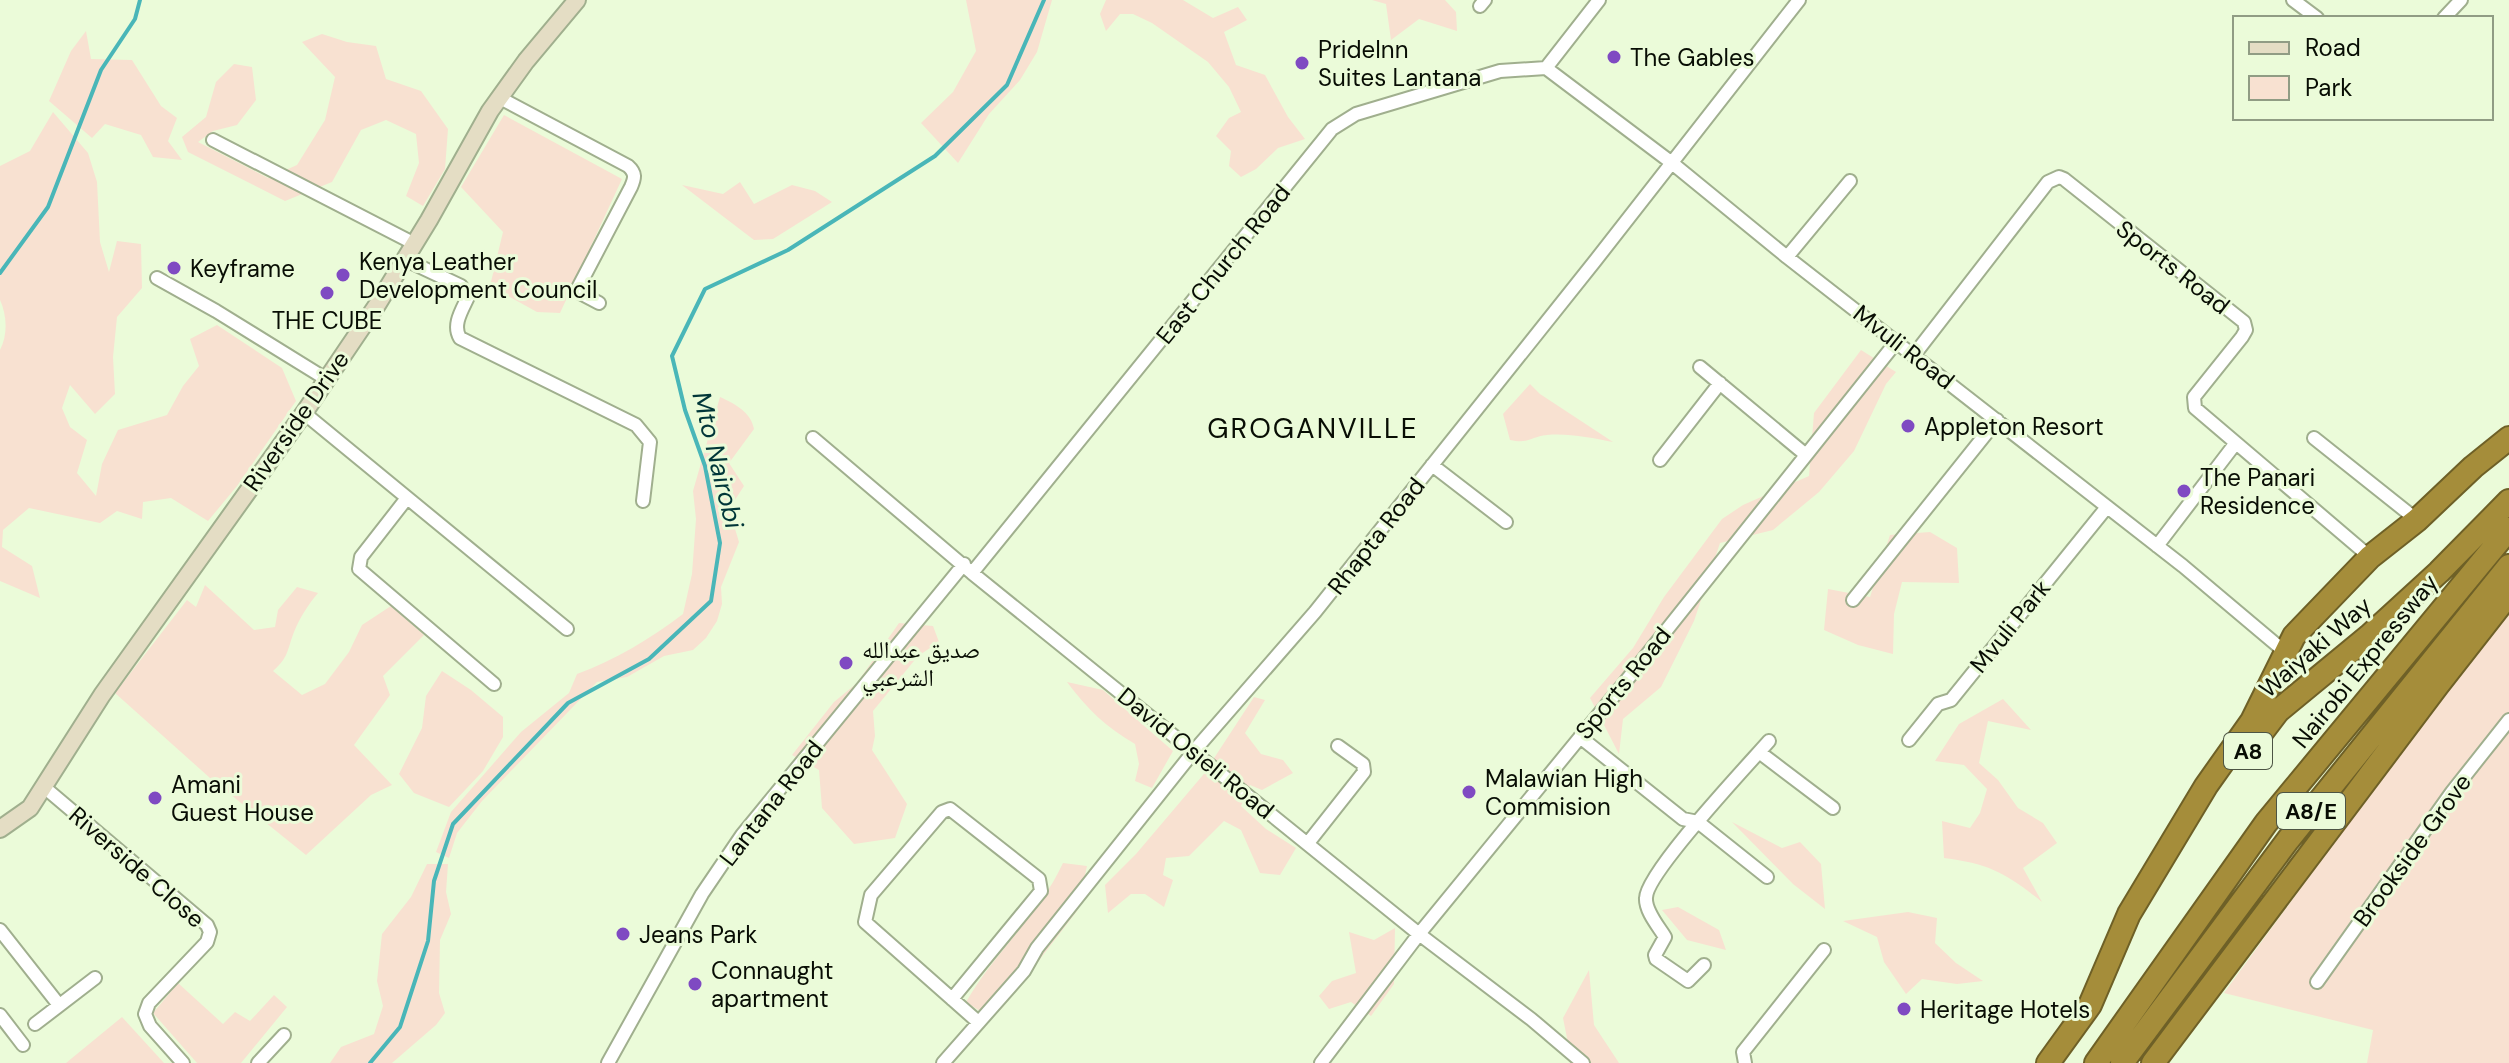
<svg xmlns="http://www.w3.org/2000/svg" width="2509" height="1063" viewBox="0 0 2509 1063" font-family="'DM Sans','Noto Naskh Arabic',sans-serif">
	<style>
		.green { fill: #f8e1d1 }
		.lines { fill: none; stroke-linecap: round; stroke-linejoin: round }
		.stream { stroke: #49b6b8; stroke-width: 4 }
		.street-casing { stroke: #a0af8e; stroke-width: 16 }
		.secondary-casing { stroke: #a0af8e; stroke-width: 20 }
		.highway-casing { stroke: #6e6027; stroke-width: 26 }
		.street { stroke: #fff; stroke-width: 12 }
		.secondary { stroke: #e4ddc4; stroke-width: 16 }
		.highway { stroke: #a58d3a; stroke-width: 22 }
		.poi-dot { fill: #7f4ac2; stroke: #ebfbd9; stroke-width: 3 }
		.labels { text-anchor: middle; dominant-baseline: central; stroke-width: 6; stroke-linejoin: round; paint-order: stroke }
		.shield { fill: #ebfbd9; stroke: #4c5444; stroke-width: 2 }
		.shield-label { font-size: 22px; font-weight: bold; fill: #080d04 }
		.poi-label { font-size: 24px; fill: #080d04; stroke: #ebfbd9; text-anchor: start }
		.street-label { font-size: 24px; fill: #080d04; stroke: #ebfbd9 }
		.water-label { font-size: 26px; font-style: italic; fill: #013638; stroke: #ebfbd9 }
		.quarter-label { font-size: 28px; letter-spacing: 2px; fill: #080d04; stroke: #ebfbd9 }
	</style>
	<rect width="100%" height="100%" fill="#ebfbd9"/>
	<path class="green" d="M966 0H1052L1037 52 1020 80 989 114 958 163 921 123 953 92 976 51Z
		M1106 0H1183L1213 18 1238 7 1247 20 1224 32 1236 65 1265 75 1288 117 1305 139 1278 148 1256 169 1241 177 1229 166 1231 151 1216 136 1229 118 1241 112 1229 87 1208 62 1152 23 1133 14H1120L1106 31 1100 14Z
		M1372 0H1445L1456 12 1457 31 1419 19 1391 40 1386 4Z
		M86 31 91 59 132 60 161 106 177 118 168 141 182 160 153 157 141 135 105 124 92 138 49 101 71 51Z
		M322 34 347 42 376 46 386 79 421 91 448 129 445 169 423 206 406 196 419 163 416 134 386 120 361 130 332 182 285 201 188 152 182 137 206 117 216 82 234 64 252 67 256 100 237 125 213 131 198 142 268 178 297 165 325 120 335 77 302 42Z
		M53 112 88 153 97 182 100 242 109 272 117 241 141 244 142 288 117 317 113 357 115 394 95 414 70 385 62 408 70 427 87 440 77 473 96 496 102 464 118 430 167 415 183 386 199 366 190 339 217 325 282 368 296 401 237 486 208 521 171 498 143 502 142 519 117 511 100 523 29 508 3 530 2 547 32 566 40 598 0 581V350C8 335 7 315 0 300V166L30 151Z
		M504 115 622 179 560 313 537 312 490 286 503 232 461 187Z
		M740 182 754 204 792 185 815 191 832 202 773 239 754 240 682 185 723 194Z
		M1861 350 1896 372 1886 384 1854 451 1819 492 1773 530 1720 543 1694 621 1661 687 1623 719 1619 754 1590 698 1633 648 1664 597 1722 519 1743 505 1809 476 1814 413Z
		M1530 384 1540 394 1613 442C1591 438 1569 433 1547 435 1530 437 1529 444 1510 440L1503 414Z
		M720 397C735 404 751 412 754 429L729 463 744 486 729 509 739 542 721 587 722 604 717 621 706 638 693 650 664 656 627 677 597 682 482 801 457 833 449 858 436 852 451 812 521 732 569 693 577 674C615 660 650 639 683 614L692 574 696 519 693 491Z
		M1930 532 1957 548 1959 583 1902 582 1894 614 1893 654 1858 645 1824 630 1828 589 1870 597 1890 535Z
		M205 585 254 630 275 627 278 610 297 587 318 593C308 605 300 617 294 632 287 650 289 657 273 671L302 695 325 684 349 652 362 625 391 606 424 635 383 676 390 695 354 745 392 785 371 795 306 855 210 778 115 693 187 600 196 607Z
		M2509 611V1063H2367L2373 1030 2224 993 2442 695Z
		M899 623 933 626 939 642 918 656 873 711 875 736 872 750 907 804 895 838 854 844 822 808 819 770 792 755 834 702 857 683Z
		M442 671 471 690 503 717V737L483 771 449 807 414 793 399 774 422 728 426 696Z
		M1067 682 1103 690 1173 751 1152 788 1135 781 1139 764 1135 744C1107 728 1087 709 1067 682Z
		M1254 697 1265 700 1245 733 1261 754 1283 760 1293 773 1262 790 1250 785 1241 806 1266 829 1296 848 1280 875 1260 873 1241 830 1224 821 1189 856 1166 858 1163 875 1173 880 1164 907 1145 894H1131L1108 913 1105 885 1136 854 1203 775Z
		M2003 699 2031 730 1988 721 1979 763 1998 780 2018 808 2043 823 2057 843 2023 868 2042 902C2006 873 1990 864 1944 858L1942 821 1970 828 1980 813 1987 789 1964 765 1935 761 1959 724Z
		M1732 822 1782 848 1800 842 1821 864 1825 909 1793 884Z
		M1063 863 1087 866 1077 911 1003 1007 991 1018 966 1002C994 953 1039 915 1063 863Z
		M427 864H448L446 892 451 914 440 940 439 993 445 1013 436 1025 392 1063H330L341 1047 374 1034 383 1006 377 981 382 934 411 897Z
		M1678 907 1719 930 1726 950 1687 940 1662 910Z
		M1908 912 1937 918 1935 943 1956 963 1983 981 1957 984 1922 979 1906 994 1884 962 1877 937 1843 921Z
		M1395 928 1394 984 1371 1016 1351 1002 1329 1009 1319 996 1332 981 1356 973 1349 932 1374 940Z
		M1589 970 1594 1025 1619 1063H1572L1563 1018Z
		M178 983 223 1024 235 1012 250 1021 274 995 287 1007 241 1063H197L153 1013Z
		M122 1017 164 1063H66Z"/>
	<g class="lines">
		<path class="stream" d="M0 273 48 207 101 70 135 19 140 0
			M370 1063 400 1027 428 941 434 881 453 824 568 703 649 659 711 601 720 543 705 466 685 410 672 356 705 289 788 250 935 156 1007 85 1044 0"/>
		<g class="street-casing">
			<path id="street" d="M2293 0 2317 18
				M1480 6 1485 0
				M2444 18 2461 0
				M1546 68 1599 0
				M500 98 628 166C636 173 635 178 631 187L578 288 580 293 599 303
				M213 140 415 244
				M1787 257 1850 181
				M406 260 461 286 468 297C462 310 452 325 460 338L636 425 650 442 643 501
				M157 278 216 311 326 379
				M1914 355 2048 182 2059 177 2064 179 2244 322 2246 330 2242 337 2194 397 2195 408 2370 557
				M1700 367 1806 455
				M304 413 567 629
				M813 438 972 573 1419 934 1531 1019 1583 1063
				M2314 438 2417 520
				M1660 460 1720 383
				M1432 465 1506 522
				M407 498 361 557 359 569 494 684
				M2157 546 2235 444
				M972 573 1332 129 1356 114 1500 71 1546 68 1672 163 1787 257 2183 566 2284 651
				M1853 600 1997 420
				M1580 737 1683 819 1698 822 1767 877
				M1909 740 1938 704 1951 700 2107 507
				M1759 752 1833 808
				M44 787 207 925 210 932 207 942 149 1003 145 1014 150 1026 183 1063
				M1308 843 1364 772 1363 764 1338 746
				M0 930 59 1005
				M1704 965 1688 981 1656 959 1655 955 1665 937C1659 927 1645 911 1646 898 1646 873 1748 765 1769 741
				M2317 982 2452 792 2509 720
				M952 999 1041 891 1039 879 950 809 942 812 871 895 865 922 977 1021
				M0 1015 23 1045
				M35 1024 95 978
				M258 1063 284 1035
				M608 1063 702 894 742 835 964 564
				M943 1063 1024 971 1037 948 1194 751 1315 612 1595 261 1799 0
				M1321 1063 1419 934 1622 686 1897 341
				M1745 1063 1743 1052 1824 950"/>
		</g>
		<g class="secondary-casing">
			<path id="secondary" d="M0 829 30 808 102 695 304 413 377 305 429 220 490 111 526 61 577 0"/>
		</g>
		<g class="highway-casing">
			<path id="highway" d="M2249 749 2278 711 2369 636 2439 572 2509 501
				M2048 1063 2090 1005 2129 914 2206 786 2252 721 2294 636 2370 557 2417 520 2473 467 2509 438
				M2096 1063 2266 823 2509 529
				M2122 1063 2288 840 2509 566
				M2153 1063 2437 686 2509 594"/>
		</g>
		<use href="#street" class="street"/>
		<use href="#secondary" class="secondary"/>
		<use href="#highway" class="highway"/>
	</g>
	<g class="poi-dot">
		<circle cx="1614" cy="57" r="8"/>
		<circle cx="1302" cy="63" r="8"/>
		<circle cx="174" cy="268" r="8"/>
		<circle cx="343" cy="275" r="8"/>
		<circle cx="327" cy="293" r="8"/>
		<circle cx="1908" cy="426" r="8"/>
		<circle cx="2184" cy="491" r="8"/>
		<circle cx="846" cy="663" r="8"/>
		<circle cx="1469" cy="792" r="8"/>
		<circle cx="155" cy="798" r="8"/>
		<circle cx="623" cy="934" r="8"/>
		<circle cx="695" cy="984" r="8"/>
		<circle cx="1904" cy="1009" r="8"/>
	</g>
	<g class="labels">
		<g class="shield">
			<rect x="2224" y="733" width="48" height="36" rx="6"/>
			<rect x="2277" y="793" width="68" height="36" rx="6"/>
		</g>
		<g class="shield-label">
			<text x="2248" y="751">A8</text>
			<text x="2311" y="811">A8/E</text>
		</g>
		<g class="poi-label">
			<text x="1318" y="49">PrideInn<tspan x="1318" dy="28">Suites Lantana</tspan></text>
			<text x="1630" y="57">The Gables</text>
			<text x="359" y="261">Kenya Leather<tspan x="359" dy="28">Development Council</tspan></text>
			<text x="190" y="268">Keyframe</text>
			<text x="327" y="320" text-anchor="middle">THE CUBE</text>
			<text x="1924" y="426">Appleton Resort</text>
			<text x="2200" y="477">The Panari<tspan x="2200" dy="28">Residence</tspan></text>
			<text x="862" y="649">صديق عبدالله<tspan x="862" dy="28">الشرعبي</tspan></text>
			<text x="1485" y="778">Malawian High<tspan x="1485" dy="28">Commision</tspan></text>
			<text x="171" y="784">Amani<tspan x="171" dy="28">Guest House</tspan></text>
			<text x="639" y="934">Jeans Park</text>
			<text x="711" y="970">Connaught<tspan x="711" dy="28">apartment</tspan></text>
			<text x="1920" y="1009">Heritage Hotels</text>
		</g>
		<g class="street-label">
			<text transform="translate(1223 264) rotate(-51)">East Church Road</text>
			<text transform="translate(2173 267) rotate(38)">Sports Road</text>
			<text transform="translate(1904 347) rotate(38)">Mvuli Road</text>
			<text transform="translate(296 421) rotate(-55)">Riverside Drive</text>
			<text transform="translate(1376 536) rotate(-52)">Rhapta Road</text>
			<text transform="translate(2010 626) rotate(-51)">Mvuli Park</text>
			<text transform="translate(2315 647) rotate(-41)">Waiyaki Way</text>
			<text transform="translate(2365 661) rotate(-51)">Nairobi Expressway</text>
			<text transform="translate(1623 683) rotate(-51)">Sports Road</text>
			<text transform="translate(1196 753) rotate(39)">David Osieli Road</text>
			<text transform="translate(771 803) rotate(-52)">Lantana Road</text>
			<text transform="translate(2412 850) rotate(-54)">Brookside Grove</text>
			<text transform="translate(137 867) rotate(41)">Riverside Close</text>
		</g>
		<g class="water-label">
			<text transform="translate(718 460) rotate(76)">Mto Nairobi</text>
		</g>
		<g class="quarter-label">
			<text x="1313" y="428">GROGANVILLE</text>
		</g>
	</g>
	<rect x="2233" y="16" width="260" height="104" fill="#ebfbd9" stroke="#909c84" stroke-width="2"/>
	<rect x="2249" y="42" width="40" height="12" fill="#e4ddc4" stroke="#909c84" stroke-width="2"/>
	<text x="2305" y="56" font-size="24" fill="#080d04">Road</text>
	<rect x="2249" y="76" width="40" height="24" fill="#f8e1d1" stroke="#909c84" stroke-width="2"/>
	<text x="2305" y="96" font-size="24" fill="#080d04">Park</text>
</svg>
